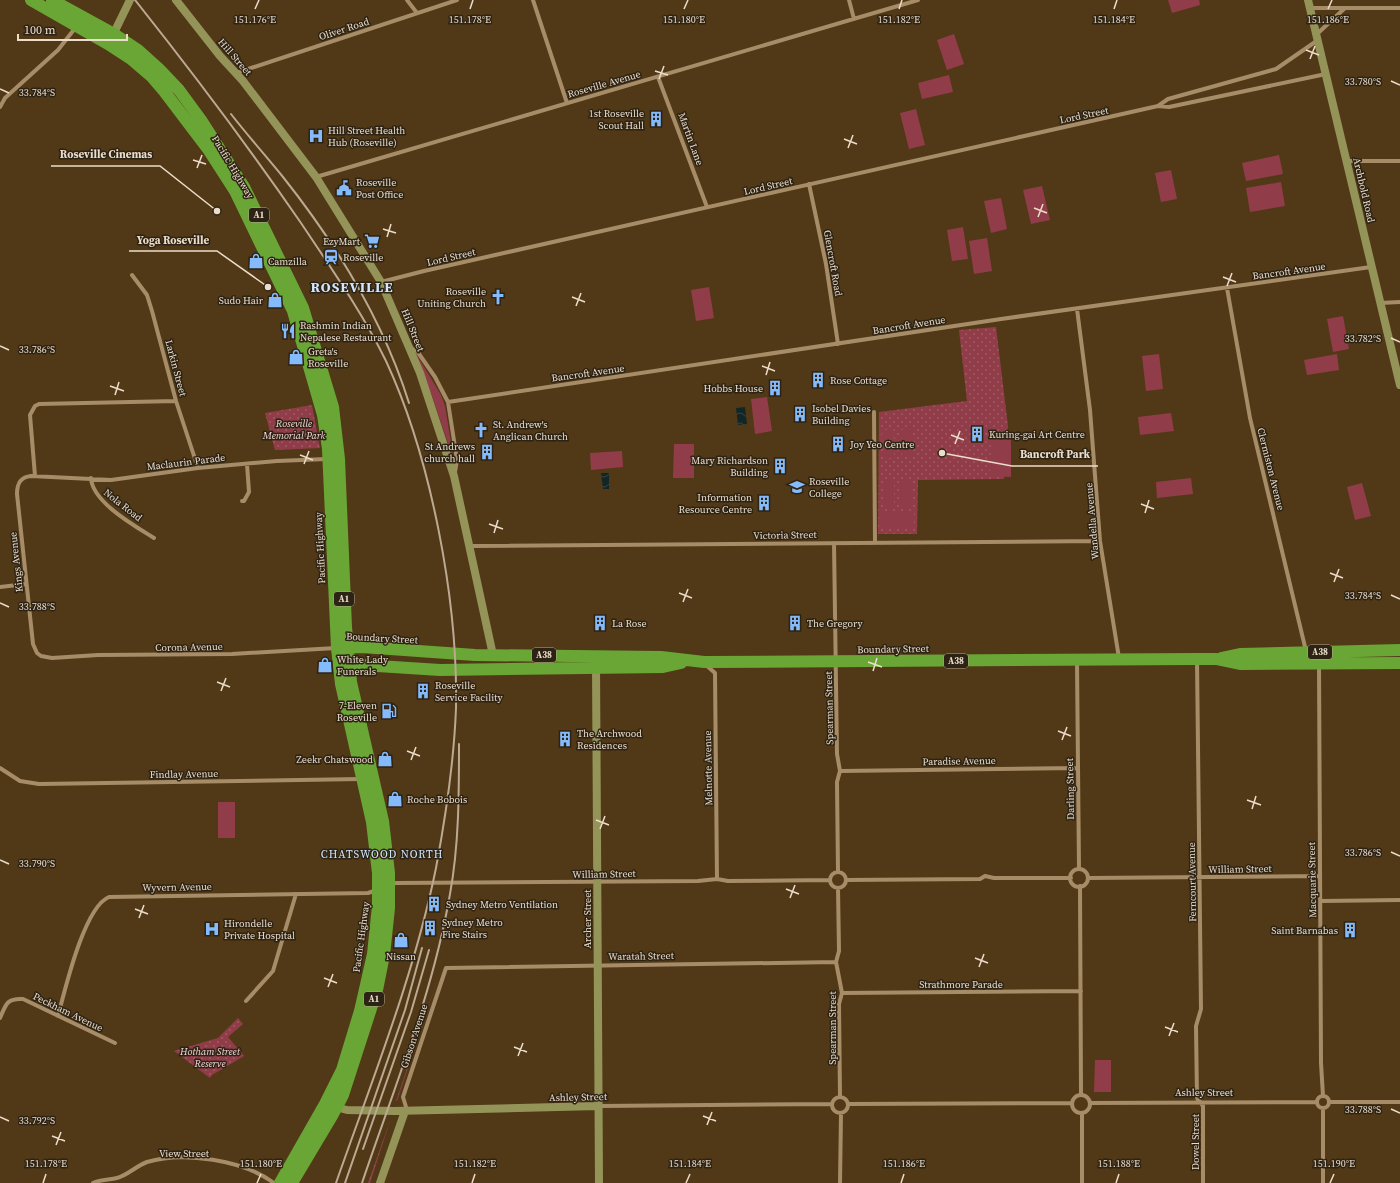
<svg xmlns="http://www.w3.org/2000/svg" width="1400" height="1183" viewBox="0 0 1400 1183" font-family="'Source Serif 4',serif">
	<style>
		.grass { fill: url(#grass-dots) }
		.garden { fill: #913d49 }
		.water { fill: url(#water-waves) }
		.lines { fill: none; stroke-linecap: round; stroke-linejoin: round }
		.street { stroke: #a78c68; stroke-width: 4 }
		.secondary { stroke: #949459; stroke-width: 8 }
		.highway { stroke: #69a635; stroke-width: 12 }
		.rail { stroke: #bba992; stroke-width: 2 }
		.ticks { fill: none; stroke: #ecddcb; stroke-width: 1.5 }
		.labels { text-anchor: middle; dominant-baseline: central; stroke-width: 3; stroke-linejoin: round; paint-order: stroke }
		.shield { fill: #2d2314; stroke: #b3a594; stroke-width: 1 }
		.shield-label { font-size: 9px; font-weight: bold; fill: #ecddcb }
		.street-label { font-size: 10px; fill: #ecddcb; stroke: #2d2314 }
		.poi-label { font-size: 10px; fill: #ecddcb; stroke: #2d2314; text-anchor: start }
		.park-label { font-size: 10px; font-style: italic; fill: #f4d8d9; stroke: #2d2314 }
		.neighbourhood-label { font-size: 11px; letter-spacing: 1px; fill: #d2e6ff; stroke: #2d2314 }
		.district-label { font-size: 14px; font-weight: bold; letter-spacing: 1px; fill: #d2e6ff; stroke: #2d2314 }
		.ticks-label { font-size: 10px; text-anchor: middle; fill: #ecddcb; stroke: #2d2314; stroke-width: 3; stroke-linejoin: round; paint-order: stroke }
		.leader { fill: none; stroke: #ecddcb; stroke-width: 1.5 }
		.callout-dot { fill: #ecddcb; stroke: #2d2314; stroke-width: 1.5 }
		.callout-label { font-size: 11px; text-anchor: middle; font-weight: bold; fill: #ecddcb; stroke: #2d2314; stroke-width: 3; stroke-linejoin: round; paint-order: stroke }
	</style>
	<defs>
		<pattern id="grass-dots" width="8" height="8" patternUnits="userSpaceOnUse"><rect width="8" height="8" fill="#913d49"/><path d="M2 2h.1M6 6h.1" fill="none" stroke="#a15962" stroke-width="1.8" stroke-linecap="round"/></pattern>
		<pattern id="water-waves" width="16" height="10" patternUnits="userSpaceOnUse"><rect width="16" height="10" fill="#122625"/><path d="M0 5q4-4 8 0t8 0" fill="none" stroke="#354543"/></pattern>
	</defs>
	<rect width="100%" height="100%" fill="#513917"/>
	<path class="grass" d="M996 327 1008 426 1004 479 918 480 917 534H878L879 412 967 401 959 330Z
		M312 405 320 448 275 450 265 413Z
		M440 972 397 1101H396Z
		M238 1018 243 1024 228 1037 244 1056 212 1075 210 1078 174 1051 218 1038Z
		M391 1118 370 1183H368Z"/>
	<path class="garden" d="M1168 0H1199L1200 5 1172 13Z
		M954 34 964 64 947 70 937 40Z
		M949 75 953 92 922 99 918 83Z
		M916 109 925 145 909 149 900 113Z
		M1279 155 1283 174 1246 181 1242 163Z
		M1171 170 1177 199 1161 202 1155 173Z
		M1281 182 1285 206 1250 212 1246 188Z
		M1042 186 1050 220 1031 224 1023 190Z
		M1001 198 1007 229 991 233 984 201Z
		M963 227 968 259 952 261 947 230Z
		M987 238 992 271 974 274 969 241Z
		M709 287 714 318 696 321 691 290Z
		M1343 316 1349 349 1333 352 1327 319Z
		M415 352 441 395 445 406 454 461 432 396Z
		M1159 354 1163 389 1146 391 1142 356Z
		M1337 354 1339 370 1307 375 1304 360Z
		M767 397 772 431 755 434 751 399Z
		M1171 413 1174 431 1140 435 1138 417Z
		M913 429V457H902L901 430Z
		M882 430H894V458H883Z
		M991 437H1011V477L990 476Z
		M674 444H694V478H673Z
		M622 451 623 467 591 470 590 453Z
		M1191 478 1193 494 1157 498 1156 482Z
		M894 480V508H883V481Z
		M901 480H912V508H901Z
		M1362 483 1371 516 1355 520 1347 487Z
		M880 513H914V529H880Z
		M218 802H235V838H218Z
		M1095 1060H1111V1092H1094Z"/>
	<path class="water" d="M745 407 747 424 738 425 736 408Z
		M601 473H609V489H603Z"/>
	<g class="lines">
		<path class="street" d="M407 0 417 13
			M533 0 567 103
			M849 0 854 19
			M1310 8H1400
			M1317 34 1345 8
			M236 73 457 0
			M658 77 707 207
			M1158 106 1168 99 1276 69 1318 40
			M0 107 5 98 58 50 76 27
			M1347 161H1400
			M316 177 918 0
			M809 184 826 264 838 344
			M132 275 147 295 152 311 176 401 198 468
			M381 282 424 271 1158 106 1169 107 1326 74
			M1227 288 1250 418 1306 651
			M1380 303 1400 302
			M1077 309 1090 410 1100 541 1119 658
			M409 347 417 351 435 377 448 402 457 460 455 472
			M448 402 1001 319 1371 267
			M874 412 875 542
			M327 459 277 461 198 468 111 480 31 476C20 477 17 484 17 494L33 644 37 653 41 656 52 658 98 655 232 654 336 648
			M35 476 30 415 35 406 39 404 176 401
			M91 478C92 502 135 526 154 538
			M242 501H244L249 492 247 464
			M834 543 837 754 840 771 837 782 838 872
			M470 546 1100 541
			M0 587 26 584
			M1197 659 1201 1009 1196 1026 1197 1098 1203 1106V1183
			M1077 662 1079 869
			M1319 664 1321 1063 1323 1096
			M706 665 715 673 717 879
			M0 768 20 781 39 784 361 779
			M840 771 1077 768
			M1070 878a9 9 0 1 1 18 0a9 9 0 1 1-18 0Z
			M830 880a8 8 0 1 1 16 0a8 8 0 1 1-16 0Z
			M1088 878 1320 876
			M846 880 980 879 985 876 994 878H1071
			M391 884 396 883 698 881 717 879 728 881 830 880
			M1080 886 1081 1094
			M838 888 839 951 836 962 842 993 839 1004 840 1097
			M1321 901 1400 900
			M842 993 1081 991
			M246 1001 273 971 296 894
			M58 1016C65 990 84 907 109 897L368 893 377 890
			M0 1018C6 1004 7 998 23 999L115 1043
			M1072 1104a9 9 0 1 1 18 0a9 9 0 1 1-18 0Z
			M1317 1102a6 6 0 1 1 12 0a6 6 0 1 1-12 0Z
			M832 1105a8 8 0 1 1 16 0a8 8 0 1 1-16 0Z
			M1329 1102H1400
			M1090 1103 1317 1102
			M848 1104 1071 1103
			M599 1106 832 1104
			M405 1110 406 1107 403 1097 446 968 836 962
			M1082 1113V1183
			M93 1183C101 1179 109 1180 117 1178 128 1175 136 1166 147 1162 184 1151 243 1160 274 1183
			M840 1183 841 1113
			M1323 1183V1108"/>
		<path class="secondary" d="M176 0 220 56 243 81 316 177 381 282 420 373 454 476 493 655
			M1308 0 1400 385
			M112 37 130 0
			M596 664 599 1183
			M332 1106 347 1110 394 1111 598 1106
			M380 1183 405 1111"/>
		<path class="highway" d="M31 0 108 44 131 59 152 77 164 91 208 149 235 191 293 311 323 415 328 449 337 648 341 684 372 822 378 873V906L373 954 360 1011 342 1070 325 1104 280 1183
			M52 0 114 34 138 50 159 69 179 90 201 120 244 187 303 308 333 407 339 459 346 627 351 682 383 821 389 873V908L384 955 377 990 343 1095 332 1116 292 1183
			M340 648 362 647 475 655 661 657 704 662 1197 659H1216L1240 664 1400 663
			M344 657 349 662 362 665 440 670 663 667 681 663
			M1221 658 1240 654 1400 650"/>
		<path class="rail" d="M135 0C193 73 248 146 301 223 331 268 362 312 386 361 431 458 458 600 456 708 454 762 446 815 436 868 414 976 372 1080 336 1183
			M231 114C248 136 266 156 283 177 337 245 383 320 409 403
			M363 1149 411 1012 429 950
			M345 1183 405 1010 422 948
			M362 1183C394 1088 433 993 450 894 459 845 459 794 459 744"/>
	</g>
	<path class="ticks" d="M255 9 259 0M470 9 473 0M684 9 688 0M899 9 902 0M1114 9 1117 0M1328 9 1332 0M1306 50 1319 55M1310 59 1315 46M655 71 668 75M659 79 664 66M1391 81 1400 85M0 89 9 93M844 139 857 144M848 148 853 135M193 160 206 164M197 168 202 155M1034 208 1047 213M1038 217 1043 204M383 229 396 233M387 237 391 224M1223 277 1236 282M1227 286 1232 273M572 297 585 302M576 306 581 293M1391 338 1400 342M0 346 9 350M762 366 775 371M766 375 770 362M110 386 124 391M115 395 119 382M951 435 964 440M955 444 960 431M300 455 313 460M304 464 309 451M1141 504 1154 509M1145 513 1149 500M489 524 503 529M494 533 498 520M1330 573 1343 578M1334 582 1339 569M679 593 692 598M1391 595 1400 599M683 602 688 589M0 603 9 607M868 662 882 667M873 671 877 658M217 682 230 687M221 691 226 678M1058 731 1071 736M1062 740 1067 727M407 751 420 756M411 760 416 747M1247 800 1261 805M1252 809 1256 796M596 820 609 825M600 829 605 816M1391 852 1400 856M0 860 9 864M786 889 799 894M790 898 795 885M135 909 148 914M139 918 144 905M975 958 988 963M979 967 984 954M324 978 337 983M328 987 333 974M1165 1027 1178 1032M1169 1036 1174 1023M514 1047 527 1052M518 1056 523 1043M1391 1109 1400 1113M703 1116 716 1121M0 1117 9 1121M707 1125 712 1112M52 1136 65 1141M56 1145 61 1132M43 1183 46 1174M257 1183 261 1174M472 1183 475 1174M686 1183 690 1174M901 1183 904 1174M1116 1183 1119 1174M1330 1183 1334 1174"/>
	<defs>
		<g id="building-bare" transform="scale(1.2)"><path d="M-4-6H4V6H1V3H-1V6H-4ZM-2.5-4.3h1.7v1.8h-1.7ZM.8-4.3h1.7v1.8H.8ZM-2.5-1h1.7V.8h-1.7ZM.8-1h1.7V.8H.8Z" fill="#86bbfb" stroke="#2d2314" stroke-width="2.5" paint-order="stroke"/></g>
		<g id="hospital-bare" transform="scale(1.2)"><path d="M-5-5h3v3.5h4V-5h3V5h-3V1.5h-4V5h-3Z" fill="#86bbfb" stroke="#2d2314" stroke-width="2.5" paint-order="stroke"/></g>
		<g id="civic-bare" transform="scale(1.2)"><path d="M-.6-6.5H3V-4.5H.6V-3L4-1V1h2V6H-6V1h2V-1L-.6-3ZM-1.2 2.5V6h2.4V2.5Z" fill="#86bbfb" stroke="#2d2314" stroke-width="2.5" paint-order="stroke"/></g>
		<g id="supermarket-bare" transform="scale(1.2)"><path d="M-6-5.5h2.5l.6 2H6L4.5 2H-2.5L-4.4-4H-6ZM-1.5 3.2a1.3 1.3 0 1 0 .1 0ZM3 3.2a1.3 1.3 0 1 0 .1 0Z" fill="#86bbfb" stroke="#2d2314" stroke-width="2.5" paint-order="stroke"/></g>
		<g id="station-bare" transform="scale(1.2)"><path d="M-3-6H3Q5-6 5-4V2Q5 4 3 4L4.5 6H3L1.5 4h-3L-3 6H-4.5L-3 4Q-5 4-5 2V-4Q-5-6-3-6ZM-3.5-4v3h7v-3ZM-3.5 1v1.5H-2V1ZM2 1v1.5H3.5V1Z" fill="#86bbfb" stroke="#2d2314" stroke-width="2.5" paint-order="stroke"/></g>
		<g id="shop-bare" transform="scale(1.2)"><path d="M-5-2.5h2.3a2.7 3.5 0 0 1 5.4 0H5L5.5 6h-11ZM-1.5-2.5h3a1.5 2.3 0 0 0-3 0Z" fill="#86bbfb" stroke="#2d2314" stroke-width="2.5" paint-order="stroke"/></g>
		<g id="church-bare" transform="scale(1.2)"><path d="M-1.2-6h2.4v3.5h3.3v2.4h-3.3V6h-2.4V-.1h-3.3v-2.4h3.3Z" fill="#86bbfb" stroke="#2d2314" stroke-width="2.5" paint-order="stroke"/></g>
		<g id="restaurant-bare" transform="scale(1.2)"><path d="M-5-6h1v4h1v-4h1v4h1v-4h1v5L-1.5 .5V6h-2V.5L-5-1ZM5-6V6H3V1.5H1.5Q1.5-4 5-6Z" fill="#86bbfb" stroke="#2d2314" stroke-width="2.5" paint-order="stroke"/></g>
		<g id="school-bare" transform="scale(1.2)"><path d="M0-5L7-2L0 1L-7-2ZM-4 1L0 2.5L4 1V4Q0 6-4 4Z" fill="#86bbfb" stroke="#2d2314" stroke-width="2.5" paint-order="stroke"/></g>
		<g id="fuel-bare" transform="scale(1.2)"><path d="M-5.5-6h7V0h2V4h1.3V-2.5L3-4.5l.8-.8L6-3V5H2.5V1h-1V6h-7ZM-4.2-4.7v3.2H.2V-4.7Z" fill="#86bbfb" stroke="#2d2314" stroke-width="2.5" paint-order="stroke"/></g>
	</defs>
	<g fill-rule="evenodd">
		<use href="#building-bare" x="656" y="119"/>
		<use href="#hospital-bare" x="316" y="136"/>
		<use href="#civic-bare" x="344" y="188"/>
		<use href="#supermarket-bare" x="372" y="241"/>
		<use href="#station-bare" x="331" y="257"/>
		<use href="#shop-bare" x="256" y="261"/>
		<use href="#church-bare" x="498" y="297"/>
		<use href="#shop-bare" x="275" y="300"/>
		<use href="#restaurant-bare" x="288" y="331"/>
		<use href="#shop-bare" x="296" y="357"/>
		<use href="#building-bare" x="818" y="380"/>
		<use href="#building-bare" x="775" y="388"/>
		<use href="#building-bare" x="800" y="414"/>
		<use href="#church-bare" x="481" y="430"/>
		<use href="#building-bare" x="977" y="434"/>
		<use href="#building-bare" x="838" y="444"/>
		<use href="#building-bare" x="487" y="452"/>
		<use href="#building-bare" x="780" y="466"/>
		<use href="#school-bare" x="797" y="487"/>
		<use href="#building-bare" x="764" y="503"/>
		<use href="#building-bare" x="600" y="623"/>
		<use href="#building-bare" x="795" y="623"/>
		<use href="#shop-bare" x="325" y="665"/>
		<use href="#building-bare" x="423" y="691"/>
		<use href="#fuel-bare" x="389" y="711"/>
		<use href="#building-bare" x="565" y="739"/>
		<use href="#shop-bare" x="385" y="759"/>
		<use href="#shop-bare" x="395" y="799"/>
		<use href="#building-bare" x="434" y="904"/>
		<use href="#building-bare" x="430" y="928"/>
		<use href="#hospital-bare" x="212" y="929"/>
		<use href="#building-bare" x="1350" y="930"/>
		<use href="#shop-bare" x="401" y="940"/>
	</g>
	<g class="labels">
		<g class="shield">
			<rect x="249" y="208" width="20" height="14" rx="3"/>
			<rect x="334" y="592" width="20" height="14" rx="3"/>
			<rect x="1308" y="645" width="24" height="14" rx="3"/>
			<rect x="532" y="648" width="24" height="14" rx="3"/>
			<rect x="944" y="654" width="24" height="14" rx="3"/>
			<rect x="364" y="992" width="20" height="14" rx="3"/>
		</g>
		<g class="shield-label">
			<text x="259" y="215">A1</text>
			<text x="344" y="599">A1</text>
			<text x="1320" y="652">A38</text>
			<text x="544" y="655">A38</text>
			<text x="956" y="661">A38</text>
			<text x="374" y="999">A1</text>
		</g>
		<g class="street-label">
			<text transform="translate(344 29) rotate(-18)">Oliver Road</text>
			<text transform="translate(235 57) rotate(49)">Hill Street</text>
			<text transform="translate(604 84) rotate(-16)">Roseville Avenue</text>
			<text transform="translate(1084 115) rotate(-12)">Lord Street</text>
			<text transform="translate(691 139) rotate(70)">Martin Lane</text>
			<text transform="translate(233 167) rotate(59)">Pacific Highway</text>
			<text transform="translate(768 186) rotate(-13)">Lord Street</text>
			<text transform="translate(1364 190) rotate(77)">Archbold Road</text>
			<text transform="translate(451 257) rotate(-13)">Lord Street</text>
			<text transform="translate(833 263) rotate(80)">Glencroft Road</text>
			<text transform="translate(1289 271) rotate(-8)">Bancroft Avenue</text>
			<text transform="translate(909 325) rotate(-9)">Bancroft Avenue</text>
			<text transform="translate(413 330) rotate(68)">Hill Street</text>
			<text transform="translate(176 368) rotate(75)">Larkin Street</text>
			<text transform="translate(588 373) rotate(-8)">Bancroft Avenue</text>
			<text transform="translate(186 462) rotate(-7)">Maclaurin Parade</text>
			<text transform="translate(1271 469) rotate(76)">Clermiston Avenue</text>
			<text transform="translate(123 505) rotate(38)">Nola Road</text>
			<text transform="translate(1092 521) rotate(-95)">Wandella Avenue</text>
			<text transform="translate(785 535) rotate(-1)">Victoria Street</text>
			<text transform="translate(320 548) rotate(-93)">Pacific Highway</text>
			<text transform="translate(16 562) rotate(-96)">Kings Avenue</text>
			<text transform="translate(382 638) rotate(3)">Boundary Street</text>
			<text transform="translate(189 647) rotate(-1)">Corona Avenue</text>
			<text transform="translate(893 649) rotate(-1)">Boundary Street</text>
			<text transform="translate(829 708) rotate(-91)">Spearman Street</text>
			<text transform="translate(959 761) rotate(-1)">Paradise Avenue</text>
			<text transform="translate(708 768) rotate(-91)">Melnotte Avenue</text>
			<text transform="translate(184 774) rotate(-1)">Findlay Avenue</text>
			<text transform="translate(1070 789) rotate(-91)">Darling Street</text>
			<text transform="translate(1240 869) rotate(-1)">William Street</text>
			<text transform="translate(604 874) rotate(-1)">William Street</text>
			<text transform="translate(1312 880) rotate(-91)">Macquarie Street</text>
			<text transform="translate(1192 882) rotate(-91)">Ferncourt Avenue</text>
			<text transform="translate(177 887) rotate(-1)">Wyvern Avenue</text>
			<text transform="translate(587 919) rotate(-90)">Archer Street</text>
			<text transform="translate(361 937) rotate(-82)">Pacific Highway</text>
			<text transform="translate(641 956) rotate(-1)">Waratah Street</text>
			<text x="961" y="984">Strathmore Parade</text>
			<text transform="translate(68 1012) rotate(26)">Peckham Avenue</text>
			<text transform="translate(832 1028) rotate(-90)">Spearman Street</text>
			<text transform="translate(414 1036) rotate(-72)">Gibson Avenue</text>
			<text x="1204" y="1092">Ashley Street</text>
			<text transform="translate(578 1097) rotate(-1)">Ashley Street</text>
			<text transform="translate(1195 1142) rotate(-90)">Dowel Street</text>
			<text x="184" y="1153">View Street</text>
		</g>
		<g class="poi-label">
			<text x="644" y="113" text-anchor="end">1st Roseville<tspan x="644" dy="12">Scout Hall</tspan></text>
			<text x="328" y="130">Hill Street Health<tspan x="328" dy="12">Hub (Roseville)</tspan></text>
			<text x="356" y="182">Roseville<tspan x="356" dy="12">Post Office</tspan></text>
			<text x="360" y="241" text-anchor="end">EzyMart</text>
			<text x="343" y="257">Roseville</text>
			<text x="268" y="261">Camzilla</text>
			<text x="486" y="291" text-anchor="end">Roseville<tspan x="486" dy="12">Uniting Church</tspan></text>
			<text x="263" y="300" text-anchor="end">Sudo Hair</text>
			<text x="300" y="325">Rashmin Indian<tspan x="300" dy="12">Nepalese Restaurant</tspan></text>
			<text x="308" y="351">Greta's<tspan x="308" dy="12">Roseville</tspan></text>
			<text x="830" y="380">Rose Cottage</text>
			<text x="763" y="388" text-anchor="end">Hobbs House</text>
			<text x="812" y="408">Isobel Davies<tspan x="812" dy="12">Building</tspan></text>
			<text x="493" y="424">St. Andrew's<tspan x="493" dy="12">Anglican Church</tspan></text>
			<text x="989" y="434">Kuring-gai Art Centre</text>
			<text x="850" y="444">Joy Yeo Centre</text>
			<text x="475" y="446" text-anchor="end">St Andrews<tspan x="475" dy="12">church hall</tspan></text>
			<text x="768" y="460" text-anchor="end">Mary Richardson<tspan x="768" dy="12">Building</tspan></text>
			<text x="809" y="481">Roseville<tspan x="809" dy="12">College</tspan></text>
			<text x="752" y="497" text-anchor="end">Information<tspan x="752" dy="12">Resource Centre</tspan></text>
			<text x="612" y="623">La Rose</text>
			<text x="807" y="623">The Gregory</text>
			<text x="337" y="659">White Lady<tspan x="337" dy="12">Funerals</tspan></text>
			<text x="435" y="685">Roseville<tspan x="435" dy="12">Service Facility</tspan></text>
			<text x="377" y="705" text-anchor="end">7-Eleven<tspan x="377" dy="12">Roseville</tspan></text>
			<text x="577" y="733">The Archwood<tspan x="577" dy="12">Residences</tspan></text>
			<text x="373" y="759" text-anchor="end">Zeekr Chatswood</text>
			<text x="407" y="799">Roche Bobois</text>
			<text x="446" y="904">Sydney Metro Ventilation</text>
			<text x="442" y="922">Sydney Metro<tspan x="442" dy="12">Fire Stairs</tspan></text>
			<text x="224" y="923">Hirondelle<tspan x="224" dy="12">Private Hospital</tspan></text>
			<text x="1338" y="930" text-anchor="end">Saint Barnabas</text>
			<text x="401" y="956" text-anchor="middle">Nissan</text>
		</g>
		<g class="park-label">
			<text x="294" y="423">Roseville<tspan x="294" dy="12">Memorial Park</tspan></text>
			<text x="210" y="1051">Hotham Street<tspan x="210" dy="12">Reserve</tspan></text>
		</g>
		<g class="neighbourhood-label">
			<text x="382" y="854">CHATSWOOD NORTH</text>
		</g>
		<g class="district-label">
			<text x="352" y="287">ROSEVILLE</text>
		</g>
	</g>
	<g class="ticks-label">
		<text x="255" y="23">151.176°E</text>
		<text x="470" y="23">151.178°E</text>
		<text x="684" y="23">151.180°E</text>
		<text x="899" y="23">151.182°E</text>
		<text x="1114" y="23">151.184°E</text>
		<text x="1328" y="23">151.186°E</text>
		<text x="1363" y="85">33.780°S</text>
		<text x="37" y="96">33.784°S</text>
		<text x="1363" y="342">33.782°S</text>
		<text x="37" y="353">33.786°S</text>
		<text x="1363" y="599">33.784°S</text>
		<text x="37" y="610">33.788°S</text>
		<text x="1363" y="856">33.786°S</text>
		<text x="37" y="867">33.790°S</text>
		<text x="1363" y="1113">33.788°S</text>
		<text x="37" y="1124">33.792°S</text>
		<text x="46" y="1167">151.178°E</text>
		<text x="261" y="1167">151.180°E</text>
		<text x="475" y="1167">151.182°E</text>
		<text x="690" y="1167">151.184°E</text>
		<text x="904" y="1167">151.186°E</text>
		<text x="1119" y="1167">151.188°E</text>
		<text x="1334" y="1167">151.190°E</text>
	</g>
	<path class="leader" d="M217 211L160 166H51M268 287L217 251H129M942 453L1012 466H1098"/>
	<g class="callout-dot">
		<circle cx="217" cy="211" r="4"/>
		<circle cx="268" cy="287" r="4"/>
		<circle cx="942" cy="453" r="4"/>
	</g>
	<g class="callout-label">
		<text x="106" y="158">Roseville Cinemas</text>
		<text x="173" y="244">Yoga Roseville</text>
		<text x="1055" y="458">Bancroft Park</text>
	</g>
	<path d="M18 34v6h109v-6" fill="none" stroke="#ecddcb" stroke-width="2"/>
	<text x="24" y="34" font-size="12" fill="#ecddcb" stroke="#2d2314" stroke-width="3" paint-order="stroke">100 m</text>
</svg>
